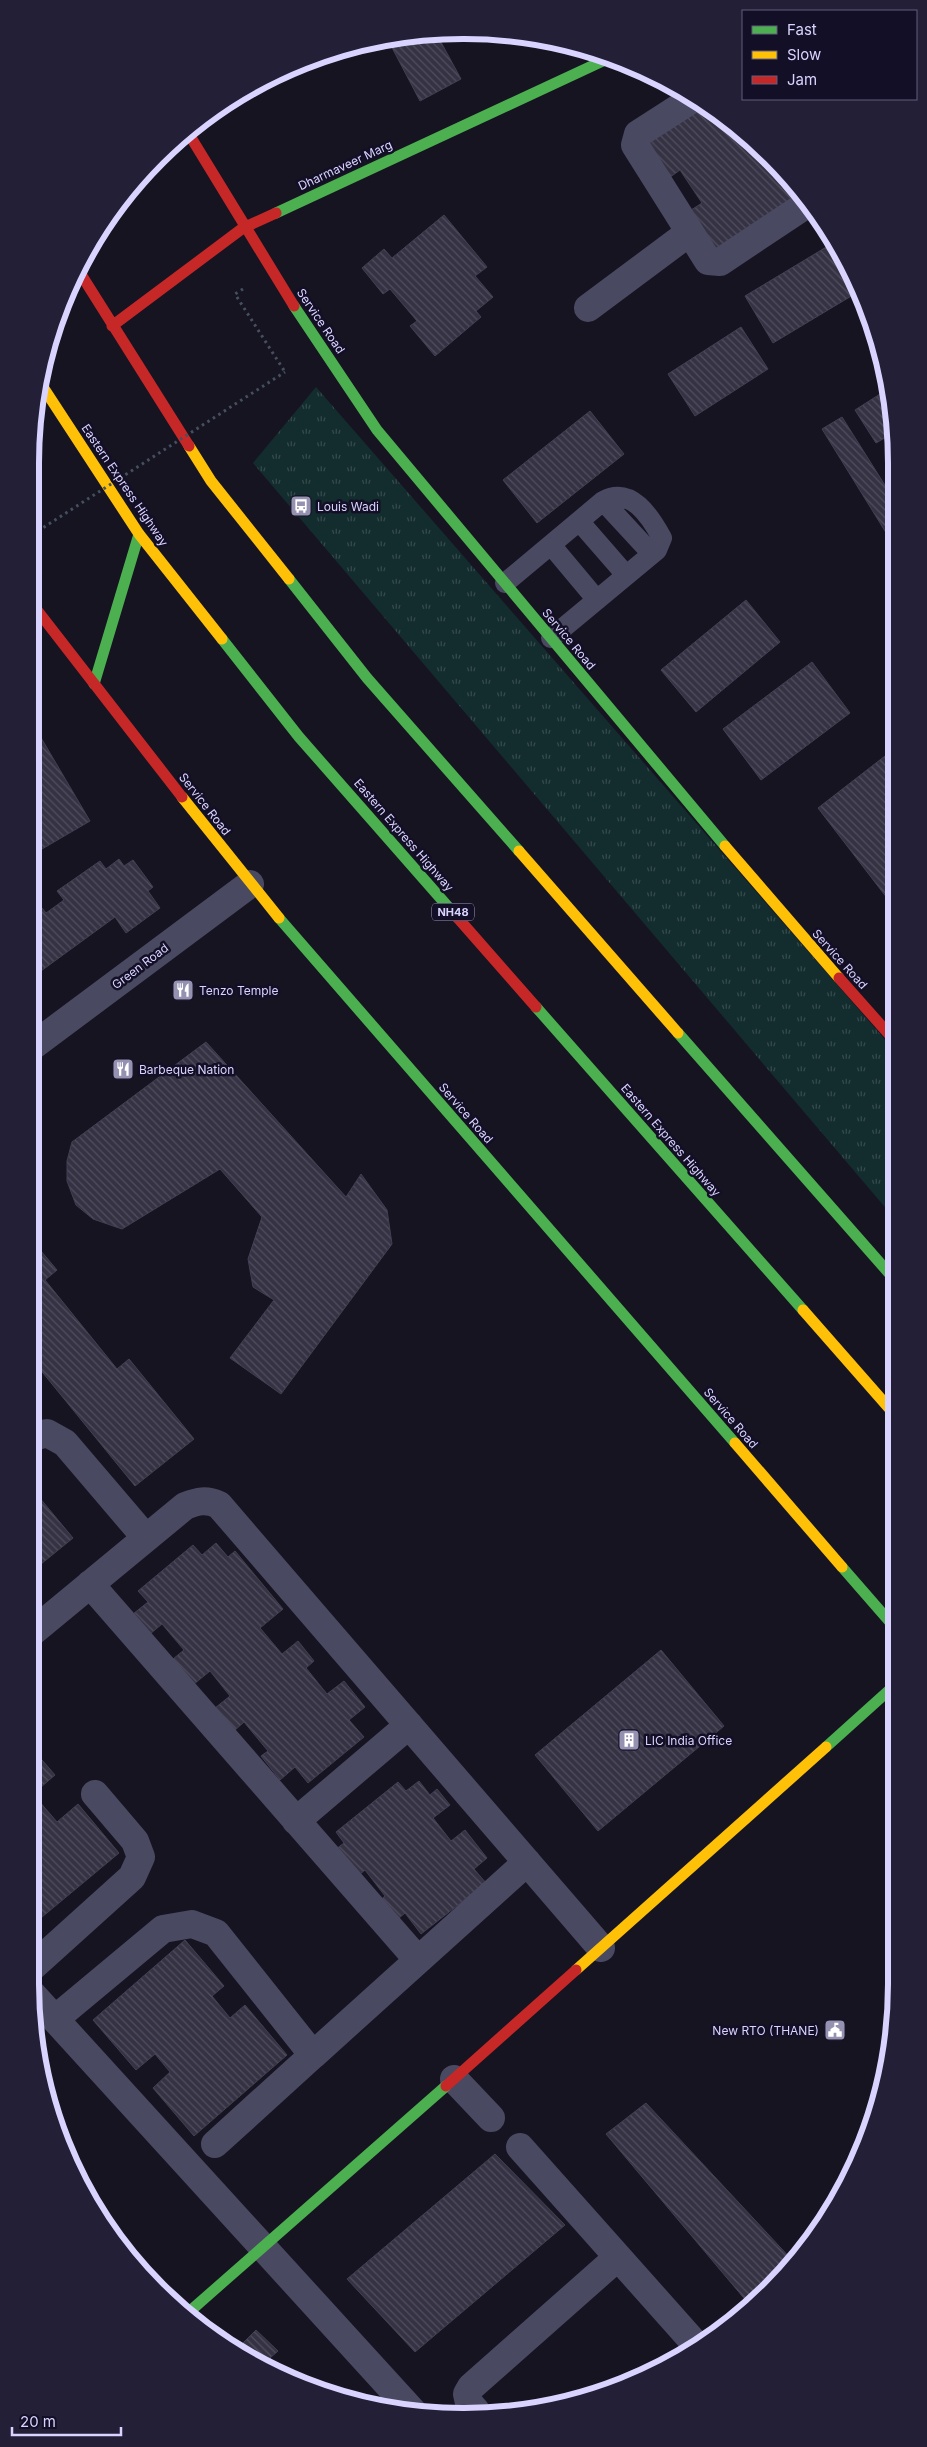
<svg xmlns="http://www.w3.org/2000/svg" width="927" height="2447" viewBox="0 0 927 2447" font-family="Inter,sans-serif">
	<style>
		.grass { fill: url(#grass-tufts) }
		.building { fill: url(#building-back-hatch); stroke: #433f54 }
		.lines { fill: none; stroke-linecap: round; stroke-linejoin: round }
		.path { stroke: #44505f; stroke-width: 3; stroke-dasharray: 2.5 4; stroke-linecap: butt }
		.lane { stroke: #4a4962; stroke-width: 20 }
		.street { stroke: #4a4962; stroke-width: 28 }
		.fast { stroke: #4caf50; stroke-width: 11 }
		.slow { stroke: #ffc107; stroke-width: 11 }
		.jam { stroke: #c62828; stroke-width: 11 }
		.path-bridge { stroke: #44505f; stroke-width: 3; stroke-dasharray: 2.5 4; stroke-linecap: butt }
		.labels { text-anchor: middle; dominant-baseline: central; stroke-width: 5; stroke-linejoin: round; paint-order: stroke }
		.shield { fill: #130f26; stroke: #9e99be; stroke-width: 1 }
		.shield-label { font-size: 11px; font-weight: bold; fill: #d9d4ff }
		.street-label { font-size: 12px; fill: #d9d4ff; stroke: #130f26 }
		.poi-label { font-size: 12px; fill: #d9d4ff; stroke: #130f26; text-anchor: start }
		.rim { fill: none; stroke: #d9d4ff; stroke-width: 6 }
	</style>
	<defs>
		<pattern id="grass-tufts" width="24" height="20" patternUnits="userSpaceOnUse" patternTransform="scale(1.25)"><rect width="24" height="20" fill="#132c2d"/><path d="M3 7l-1-3M5 7V3M7 7l1-3M15 17l-1-3M17 17v-4M19 17l1-3" fill="none" stroke="#354a4c"/></pattern>
		<pattern id="building-back-hatch" width="6" height="6" patternUnits="userSpaceOnUse" patternTransform="scale(1.25)"><rect width="6" height="6" fill="#343243"/><path d="M-1 5l2 2M0 0l6 6M5-1l2 2" fill="none" stroke="#514f5f"/></pattern>
	</defs>
	<rect width="100%" height="100%" fill="#161421"/>
	<path class="grass" d="M316 387 895 1051V1219L253 463Z"/>
	<path class="building" d="M436 33 461 79 420 101 387 38 407 34Z
		M704 103 775 165 798 198 718 253 688 212 702 203 680 170 666 180 643 145Z
		M444 215 487 267 475 276 493 297 476 311 481 317 435 356 410 326 417 321 390 289 383 294 362 268 384 249 392 258Z
		M833 243 852 272 858 292 773 343 745 296Z
		M741 327 768 369 695 416 668 374Z
		M888 389 893 407V433L876 443 855 410Z
		M590 411 624 454 537 523 503 480Z
		M842 417 893 498V544L822 429Z
		M746 600 780 642 696 712 661 670Z
		M812 662 850 713 761 780 723 729Z
		M30 719 90 821 30 856Z
		M894 749V907L818 808Z
		M119 859 124 866 133 860 153 887 148 891 160 908 126 933 115 917 30 979V916L42 908 46 913 64 900 57 891 100 861 106 869Z
		M206 1042 346 1197 361 1174 387 1210 392 1244 281 1394 230 1358 274 1300 253 1287 248 1259 262 1217 220 1169 122 1229 93 1219 76 1205 67 1181V1161L72 1142Z
		M30 1238 57 1270 45 1280 117 1369 129 1359 194 1439 135 1486 30 1357Z
		M34 1491 73 1538 30 1573V1495Z
		M216 1543 228 1557 235 1551 283 1609 260 1628 282 1654 298 1641 314 1661 306 1668 327 1694 344 1681 365 1707 349 1720 364 1737 308 1783 295 1767 280 1780 261 1756 268 1751 244 1722 234 1731 215 1708 230 1696 210 1671 194 1684 173 1659 184 1650 162 1624 150 1634 133 1614 148 1602 138 1591 193 1545 202 1555Z
		M661 1650 724 1726 598 1831 535 1755Z
		M30 1746 55 1775 33 1794 57 1822 78 1804 119 1853 30 1927Z
		M419 1781 430 1795 437 1789 450 1805 433 1818 451 1841 465 1830 487 1858 474 1869 486 1883 421 1934 405 1913 393 1923 377 1903 385 1896 365 1870 354 1879 332 1852 344 1843 336 1832 398 1782 406 1791Z
		M185 1940 224 1986 212 1996 230 2018 245 2005 287 2055 194 2136 153 2088 170 2072 155 2054 136 2070 93 2020Z
		M646 2103 793 2261 748 2303 606 2134Z
		M495 2154 565 2225 415 2352 347 2279Z
		M256 2330 278 2351 270 2358 289 2378 242 2355 248 2348 243 2343Z"/>
	<g class="lines">
		<path class="path" d="M243 289 235 294 285 372
			M30 519 38 531"/>
		<path class="lane" d="M603 501 652 554
			M579 521 626 575
			M551 545 597 600
			M505 583 603 501C631 486 650 516 662 538L657 550 551 638"/>
		<path class="street" d="M694 98 638 134 635 145 708 261 720 262 807 204
			M588 308 690 232
			M30 1048 250 884
			M30 1438 47 1433 65 1443 146 1538
			M90 1584 418 1960
			M30 1634 185 1506C198 1501 206 1499 219 1505L601 1948
			M296 1821 409 1725
			M30 1969 132 1877 141 1857 135 1841 95 1794
			M32 1994 414 2413
			M55 2019 163 1929 192 1924 216 1933 313 2055 215 2144
			M313 2055 527 1862
			M454 2079 491 2118
			M520 2147 698 2347
			M476 2411 469 2403 467 2394 471 2387 618 2257"/>
		<path class="fast" d="M276 213 607 59
			M294 306 377 430 725 846
			M289 579 367 678 519 851
			M222 639 299 737 457 917
			M94 684 139 534
			M279 918 735 1443
			M536 1007 803 1310
			M678 1033 895 1280
			M842 1567 896 1629
			M826 1747 896 1684
			M189 2312 446 2086"/>
		<path class="slow" d="M41 384 139 534 222 639
			M189 446 211 481 289 579
			M182 797 279 918
			M725 846 839 978
			M519 851 678 1033
			M803 1310 896 1416
			M735 1443 842 1567
			M576 1970 826 1747"/>
		<path class="jam" d="M187 131 294 306
			M77 268 189 446
			M112 326 243 228 276 213
			M30 601 182 797
			M457 917 536 1007
			M839 978 895 1041
			M446 2086 576 1970"/>
		<path class="path-bridge" d="M38 531 285 372"/>
	</g>
	<defs>
		<g id="bus-square" transform="scale(1.125)"><rect x="-9" y="-9" width="18" height="18" rx="4" fill="#9591b1" stroke="#130f26"/><path d="M-5-6H5V4H4V6H2V4H-2V6H-4V4H-5ZM-3.5-4V0h7V-4ZM-3.5 1.2v1.5H-2V1.2ZM2 1.2v1.5H3.5V1.2Z" fill="#fff"/></g>
		<g id="restaurant-square" transform="scale(1.125)"><rect x="-9" y="-9" width="18" height="18" rx="4" fill="#9591b1" stroke="#130f26"/><path d="M-5-6h1v4h1v-4h1v4h1v-4h1v5L-1.5 .5V6h-2V.5L-5-1ZM5-6V6H3V1.5H1.5Q1.5-4 5-6Z" fill="#fff"/></g>
		<g id="building-square" transform="scale(1.125)"><rect x="-9" y="-9" width="18" height="18" rx="4" fill="#9591b1" stroke="#130f26"/><path d="M-4-6H4V6H1V3H-1V6H-4ZM-2.5-4.3h1.7v1.8h-1.7ZM.8-4.3h1.7v1.8H.8ZM-2.5-1h1.7V.8h-1.7ZM.8-1h1.7V.8H.8Z" fill="#fff"/></g>
		<g id="civic-square" transform="scale(1.125)"><rect x="-9" y="-9" width="18" height="18" rx="4" fill="#9591b1" stroke="#130f26"/><path d="M-.6-6.5H3V-4.5H.6V-3L4-1V1h2V6H-6V1h2V-1L-.6-3ZM-1.2 2.5V6h2.4V2.5Z" fill="#fff"/></g>
	</defs>
	<g fill-rule="evenodd">
		<use href="#bus-square" x="301" y="506"/>
		<use href="#restaurant-square" x="183" y="990"/>
		<use href="#restaurant-square" x="123" y="1069"/>
		<use href="#building-square" x="629" y="1740"/>
		<use href="#civic-square" x="835" y="2030"/>
	</g>
	<g class="labels">
		<rect class="shield" x="432" y="903.5" width="42" height="17" rx="4"/>
		<g class="shield-label">
			<text x="453" y="912">NH48</text>
		</g>
		<g class="street-label">
			<text transform="translate(345 165) rotate(-25)">Dharmaveer Marg</text>
			<text transform="translate(321 321) rotate(56)">Service Road</text>
			<text transform="translate(125 485) rotate(56)">Eastern Express Highway</text>
			<text transform="translate(569 639) rotate(50)">Service Road</text>
			<text transform="translate(205 804) rotate(52)">Service Road</text>
			<text transform="translate(404 835) rotate(49)">Eastern Express Highway</text>
			<text transform="translate(840 959) rotate(48)">Service Road</text>
			<text transform="translate(140 966) rotate(-37)">Green Road</text>
			<text transform="translate(466 1113) rotate(49)">Service Road</text>
			<text transform="translate(671 1140) rotate(49)">Eastern Express Highway</text>
			<text transform="translate(731 1418) rotate(49)">Service Road</text>
		</g>
		<g class="poi-label">
			<text x="317" y="506">Louis Wadi</text>
			<text x="199" y="990">Tenzo Temple</text>
			<text x="139" y="1069">Barbeque Nation</text>
			<text x="645" y="1740">LIC India Office</text>
			<text x="819" y="2030" text-anchor="end">New RTO (THANE)</text>
		</g>
	</g>
	<path d="M0 0H927V2447H0ZM463 39H464A424 424 0 0 1 888 463V1984A424 424 0 0 1 464 2408H463A424 424 0 0 1 39 1984V463A424 424 0 0 1 463 39Z" fill="#231f37" fill-rule="evenodd"/>
	<path class="rim" d="M463 39H464A424 424 0 0 1 888 463V1984A424 424 0 0 1 464 2408H463A424 424 0 0 1 39 1984V463A424 424 0 0 1 463 39Z"/>
	<rect x="742" y="10" width="175" height="90" fill="#130f26" stroke="#625e7d"/>
	<rect x="752" y="26" width="25" height="8" fill="#4caf50" stroke="#625e7d"/>
	<text x="787" y="35" font-size="15" fill="#d9d4ff">Fast</text>
	<rect x="752" y="51" width="25" height="8" fill="#ffc107" stroke="#625e7d"/>
	<text x="787" y="60" font-size="15" fill="#d9d4ff">Slow</text>
	<rect x="752" y="76" width="25" height="8" fill="#c62828" stroke="#625e7d"/>
	<text x="787" y="85" font-size="15" fill="#d9d4ff">Jam</text>
	<path d="M12 2427v8h109v-8" fill="none" stroke="#d9d4ff" stroke-width="2.5"/>
	<text x="20" y="2427" font-size="15" fill="#d9d4ff" stroke="#130f26" stroke-width="4" paint-order="stroke">20 m</text>
</svg>
